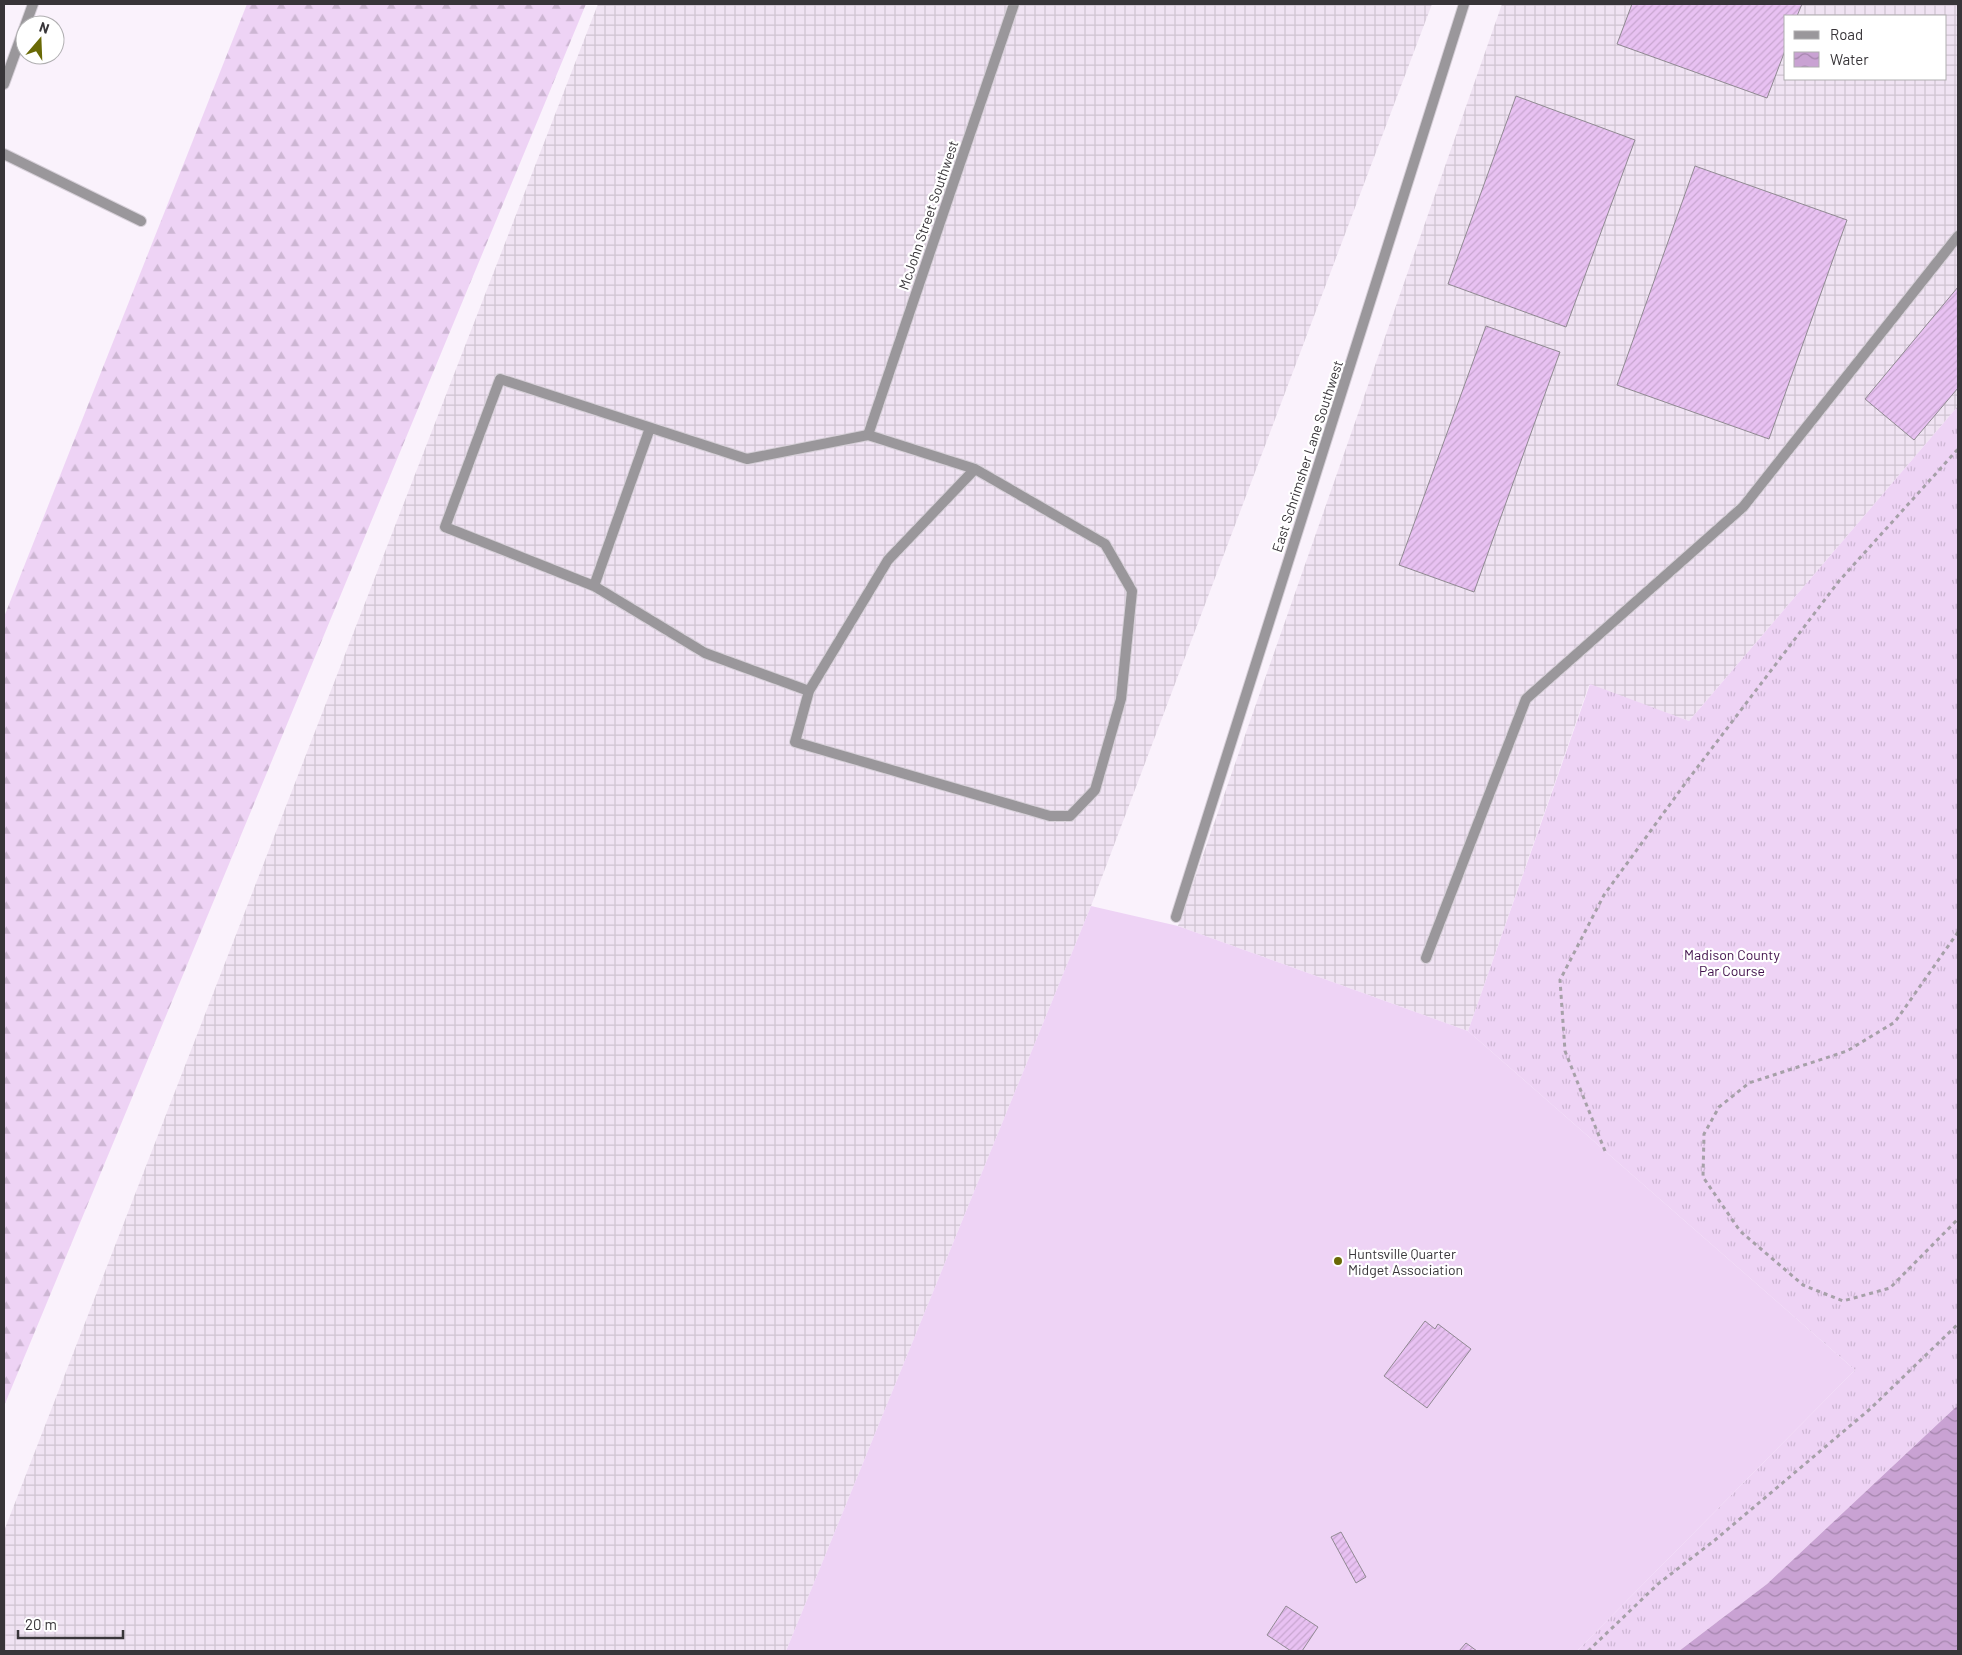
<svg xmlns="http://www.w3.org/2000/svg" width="1962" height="1655" viewBox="0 0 1962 1655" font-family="Barlow,sans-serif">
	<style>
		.industrial { fill: url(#industrial-grid); fill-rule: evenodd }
		.grass { fill: url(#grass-tufts) }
		.forest { fill: url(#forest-firs) }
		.garden { fill: #eed3f5 }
		.water { fill: url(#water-waves) }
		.building { fill: url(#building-hatch); stroke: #908992 }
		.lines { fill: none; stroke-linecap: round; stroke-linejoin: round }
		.lane-casing { stroke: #d7d0d9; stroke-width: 12 }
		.street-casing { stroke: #d7d0d9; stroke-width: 12 }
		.path { stroke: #a6a0a8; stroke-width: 3; stroke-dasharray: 4 4; stroke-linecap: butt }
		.lane { stroke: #9a979b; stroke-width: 10 }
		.street { stroke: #9a979b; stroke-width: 10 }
		.poi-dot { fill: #696905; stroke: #fff; stroke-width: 2 }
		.labels { text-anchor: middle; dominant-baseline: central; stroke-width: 4.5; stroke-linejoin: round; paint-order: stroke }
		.street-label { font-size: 14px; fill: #383539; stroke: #fff }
		.park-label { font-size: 14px; fill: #40114b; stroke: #fff }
		.poi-label { font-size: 14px; fill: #383539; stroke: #fff; text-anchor: start }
	</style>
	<defs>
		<pattern id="industrial-grid" width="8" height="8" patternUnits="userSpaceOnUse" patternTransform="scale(1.25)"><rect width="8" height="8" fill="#f0e3f3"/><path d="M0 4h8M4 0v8" fill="none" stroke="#cfc3d1"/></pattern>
		<pattern id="grass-tufts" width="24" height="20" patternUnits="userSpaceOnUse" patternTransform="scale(1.25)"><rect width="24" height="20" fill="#eed3f5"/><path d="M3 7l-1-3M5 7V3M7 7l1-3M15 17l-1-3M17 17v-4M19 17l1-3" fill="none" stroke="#cdb6d3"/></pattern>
		<pattern id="forest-firs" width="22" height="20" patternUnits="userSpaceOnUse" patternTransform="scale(1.25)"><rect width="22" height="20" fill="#eed3f5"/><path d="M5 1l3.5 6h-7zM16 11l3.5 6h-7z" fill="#cdb6d3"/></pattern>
		<pattern id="water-waves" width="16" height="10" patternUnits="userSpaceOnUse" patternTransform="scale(1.25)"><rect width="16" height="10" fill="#c9a2d3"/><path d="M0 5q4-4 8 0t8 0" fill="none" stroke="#a485ac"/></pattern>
		<pattern id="building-hatch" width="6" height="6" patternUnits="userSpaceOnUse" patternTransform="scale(1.25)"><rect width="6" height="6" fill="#e8c1f2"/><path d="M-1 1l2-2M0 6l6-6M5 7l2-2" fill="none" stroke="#c8a6d0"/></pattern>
	</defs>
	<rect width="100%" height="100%" fill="#faf2fc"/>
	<path class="industrial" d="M598 4H1432L1091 906 786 1651H4V1531Z
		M1502 4H1958V406L1689 721 1589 685 1468 1031 1178 926ZM1786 16H1946V79H1786Z"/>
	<path class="grass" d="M1958 406V1405L1767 1584 1679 1651H1577L1855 1370 1468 1031 1590 684 1689 721Z"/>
	<path class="forest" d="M247 4H586L4 1406V617Z"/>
	<path class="garden" d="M1091 906 1178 926 1468 1031 1855 1370 1577 1651H786Z"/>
	<path class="water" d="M1958 1405V1651H1679L1767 1584Z"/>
	<path class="building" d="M1632 4H1802L1797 16H1786V48L1767 98 1617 44Z
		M1516 96 1635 140 1566 327 1448 284Z
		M1695 166 1847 220 1769 439 1617 385Z
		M1958 287V388L1914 440 1865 399Z
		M1486 326 1560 352 1474 592 1399 565Z
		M1425 1321 1435 1329 1438 1324 1471 1349 1427 1408 1384 1376Z
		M1341 1532 1366 1577 1356 1583 1331 1537Z
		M1286 1606 1318 1627 1302 1651H1291L1267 1635Z
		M1466 1643 1477 1651H1459Z"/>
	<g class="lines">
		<g class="lane-casing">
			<path id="lane" d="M594 586 705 653 809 691 888 560 975 469 868 435 747 459 500 379 445 527 594 586 650 428
				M809 691 795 742 1050 816H1070L1095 790 1121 699 1132 591 1105 544 975 469
				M1426 958 1526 699 1743 507 1958 236"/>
		</g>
		<g class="street-casing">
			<path id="street" d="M4 84 33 4
				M4 154 141 221
				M868 435 1014 4
				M1176 917 1464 4"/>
		</g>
		<path class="path" d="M1958 932 1895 1022 1847 1051 1749 1083 1719 1107 1704 1134 1703 1177 1740 1231 1803 1285 1843 1301 1890 1288 1958 1219
			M1605 1151 1565 1051 1560 980 1604 895 1684 785 1839 581 1958 449
			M1588 1651 1658 1584 1715 1540 1870 1409 1958 1324"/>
		<use href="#lane" class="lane"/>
		<use href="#street" class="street"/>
	</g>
	<circle class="poi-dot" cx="1338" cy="1261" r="5"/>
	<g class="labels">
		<g class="street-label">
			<text transform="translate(928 215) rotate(-71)">McJohn Street Southwest</text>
			<text transform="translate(1307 456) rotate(-72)">East Schrimsher Lane Southwest</text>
		</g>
		<g class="park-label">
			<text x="1732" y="954">Madison County<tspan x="1732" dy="16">Par Course</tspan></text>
		</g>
		<g class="poi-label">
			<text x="1348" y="1253">Huntsville Quarter<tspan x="1348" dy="16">Midget Association</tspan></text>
		</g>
	</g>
	<rect width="1962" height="1655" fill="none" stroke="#383539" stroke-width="10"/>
	<rect x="1784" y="15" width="162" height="65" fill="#ffffff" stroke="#afaeb0"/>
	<rect x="1794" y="31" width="25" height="8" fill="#9a979b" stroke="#afaeb0"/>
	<text x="1830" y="40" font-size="15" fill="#383539">Road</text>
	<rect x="1794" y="52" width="25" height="15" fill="url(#water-waves)" stroke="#afaeb0"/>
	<text x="1830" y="65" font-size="15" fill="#383539">Water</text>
	<g transform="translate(40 40) rotate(19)"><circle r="24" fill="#ffffff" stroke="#afaeb0"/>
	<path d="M0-4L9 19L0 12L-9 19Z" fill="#696905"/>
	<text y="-8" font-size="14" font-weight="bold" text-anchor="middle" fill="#383539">N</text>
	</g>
	<path d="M18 1630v8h105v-8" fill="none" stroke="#383539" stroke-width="2.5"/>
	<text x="25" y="1630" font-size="15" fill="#383539" stroke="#ffffff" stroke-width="4" paint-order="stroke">20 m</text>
</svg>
